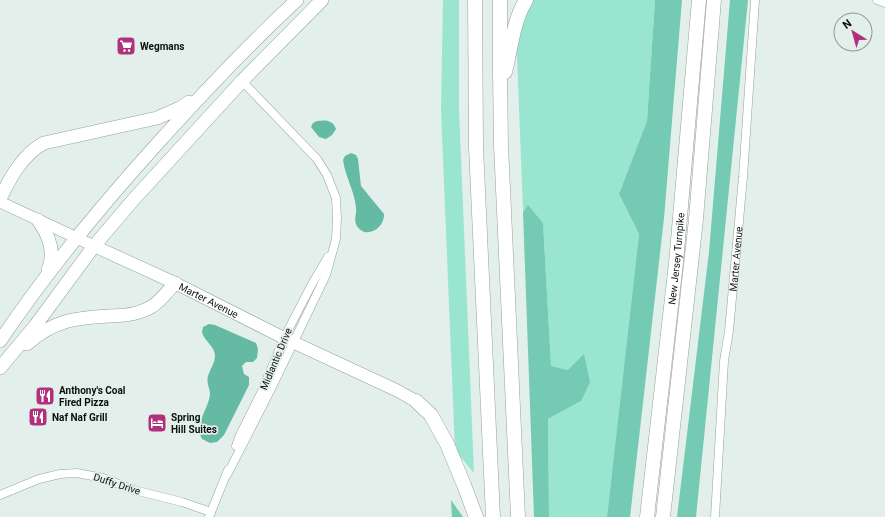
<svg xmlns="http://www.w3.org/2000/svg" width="885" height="517" viewBox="0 0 885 517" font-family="Roboto,sans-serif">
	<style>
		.green { fill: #9ae5cf }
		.forest { fill: #74cab2 }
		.water { fill: #64baa3 }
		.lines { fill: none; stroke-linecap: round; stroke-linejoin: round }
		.minor-casing { stroke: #96a19d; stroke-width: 9 }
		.secondary-casing { stroke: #96a19d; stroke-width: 12 }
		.primary-casing { stroke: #96a19d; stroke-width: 13 }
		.trunk-casing { stroke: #96a19d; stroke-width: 14 }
		.motorway-casing { stroke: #96a19d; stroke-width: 15 }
		.minor { stroke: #fff; stroke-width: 8 }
		.secondary { stroke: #fff; stroke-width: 11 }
		.primary { stroke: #fff; stroke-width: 12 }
		.trunk { stroke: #fff; stroke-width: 13 }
		.motorway { stroke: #fff; stroke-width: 14 }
		.labels { text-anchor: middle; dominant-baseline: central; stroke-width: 3.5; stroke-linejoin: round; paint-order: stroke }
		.poi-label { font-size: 10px; font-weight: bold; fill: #0c100f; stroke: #e3efeb; text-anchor: start }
		.street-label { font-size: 10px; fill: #0c100f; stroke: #e3efeb }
	</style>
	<rect width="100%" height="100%" fill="#e3efeb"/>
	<path class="green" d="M443 0H459V109L474 473 455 450 441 110Z
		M517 0H655L647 121 619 194 639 234 607 517H549L548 419 581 401 568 370 551 366 543 223 528 206 523 211 516 30Z"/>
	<path class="forest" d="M655 0H682L664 218 630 517H607L639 234 619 194 647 121Z
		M730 0H748L696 517H677L709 252Z
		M528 205 543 223 551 366 568 370 584 354 590 382 581 401 548 419 549 517H534L523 212Z
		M451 500 463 517H452Z"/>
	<path class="water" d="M317 121C325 120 333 120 336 129L332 135 326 139 319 137 311 127 313 123Z
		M351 153 356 155 358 159 361 186 384 214C385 228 366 240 357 226 353 219 357 215 356 208 355 192 345 176 343 160L345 156Z
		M209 324 215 325 256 343 258 349 257 358 253 362H246L242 366 244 374 249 377V385L224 435 217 442 210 443 202 439C194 424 209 408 210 394 210 388 206 384 208 376 210 369 215 363 215 356 215 346 204 341 202 332L203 327Z"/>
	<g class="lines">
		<g class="minor-casing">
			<g id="minor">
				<path d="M877 0 885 3"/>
				<path d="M236 446 240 435 262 391 284 338 312 284 328 257"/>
				<path d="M227 475 270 391 326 275 336 239 337 218 336 198 327 175 317 159 242 81"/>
				<path d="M0 495 39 479 60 474 77 473 103 478 134 490 182 502 211 512"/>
				<path d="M209 517 228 470"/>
				<path id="s1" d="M715 517 724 361 729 331 743 177 755 0"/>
			</g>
		</g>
		<g class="secondary-casing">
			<path id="secondary" d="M0 202 94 246"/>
		</g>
		<g class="primary-casing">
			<g id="primary">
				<path id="s2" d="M94 246 175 283 284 338 396 390 416 401"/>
			</g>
		</g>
		<g class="trunk-casing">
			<path id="trunk" d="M0 199C10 178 23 154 44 143L157 118 180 108 189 102
				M38 220C49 235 56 252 48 270
				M0 341C47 271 101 206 157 144 202 94 248 45 297 0
				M27 344C54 320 75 318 109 316 123 316 139 314 151 307 160 302 168 291 175 283
				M0 368 35 326 94 246 134 199 242 81 322 0"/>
		</g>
		<g class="motorway-casing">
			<g id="motorway">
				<path d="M475 0 476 147 493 517"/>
				<path d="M500 0V71L501 145 518 517"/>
				<path d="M505 72C511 49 513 21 526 0"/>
				<path d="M416 401 431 415 447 444 464 485 476 517"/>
				<path id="s3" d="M647 517 676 263 699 0"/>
				<path d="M663 517 696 219 714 0"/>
			</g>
		</g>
		<use href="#minor" class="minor"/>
		<use href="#secondary" class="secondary"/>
		<use href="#primary" class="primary"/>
		<use href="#trunk" class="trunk"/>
		<use href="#motorway" class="motorway"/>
	</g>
	<defs>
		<g id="supermarket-square" transform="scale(1)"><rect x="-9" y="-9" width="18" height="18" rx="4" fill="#b1307c" stroke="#e3efeb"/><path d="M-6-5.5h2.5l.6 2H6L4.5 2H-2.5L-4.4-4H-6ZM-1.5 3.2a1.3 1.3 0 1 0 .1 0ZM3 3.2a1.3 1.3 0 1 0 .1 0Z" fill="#fff"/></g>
		<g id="restaurant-square" transform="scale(1)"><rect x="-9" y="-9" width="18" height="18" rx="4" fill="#b1307c" stroke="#e3efeb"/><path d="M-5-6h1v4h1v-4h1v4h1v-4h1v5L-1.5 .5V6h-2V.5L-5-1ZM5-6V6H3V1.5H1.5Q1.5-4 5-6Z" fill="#fff"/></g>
		<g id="hotel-square" transform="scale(1)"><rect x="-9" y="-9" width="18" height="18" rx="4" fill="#b1307c" stroke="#e3efeb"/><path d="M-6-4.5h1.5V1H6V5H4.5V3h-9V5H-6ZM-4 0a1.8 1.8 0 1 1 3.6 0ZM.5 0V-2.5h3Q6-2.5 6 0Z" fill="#fff"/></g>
	</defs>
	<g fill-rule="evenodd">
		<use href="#supermarket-square" x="126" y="46"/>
		<use href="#restaurant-square" x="45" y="396"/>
		<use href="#restaurant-square" x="38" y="417"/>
		<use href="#hotel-square" x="157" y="423"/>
	</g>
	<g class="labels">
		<g class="poi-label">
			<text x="140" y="46">Wegmans</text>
			<text x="59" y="390">Anthony's Coal<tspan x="59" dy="12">Fired Pizza</tspan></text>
			<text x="52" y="417">Naf Naf Grill</text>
			<text x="171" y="417">Spring<tspan x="171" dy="12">Hill Suites</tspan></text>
		</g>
		<g class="street-label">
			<text stroke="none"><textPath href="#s3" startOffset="260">New Jersey Turnpike</textPath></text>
			<text stroke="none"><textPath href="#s1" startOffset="259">Marter Avenue</textPath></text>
			<text stroke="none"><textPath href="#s2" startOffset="127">Marter Avenue</textPath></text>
			<text transform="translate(276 359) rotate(-67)">Midlantic Drive</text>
			<text transform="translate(117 484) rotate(18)">Duffy Drive</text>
		</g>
	</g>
	<g transform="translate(853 32) rotate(323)"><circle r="19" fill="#e3efeb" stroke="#8d9693"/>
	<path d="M0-3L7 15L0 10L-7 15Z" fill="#b1307c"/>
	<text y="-6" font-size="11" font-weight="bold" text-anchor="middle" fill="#0c100f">N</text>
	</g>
</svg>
